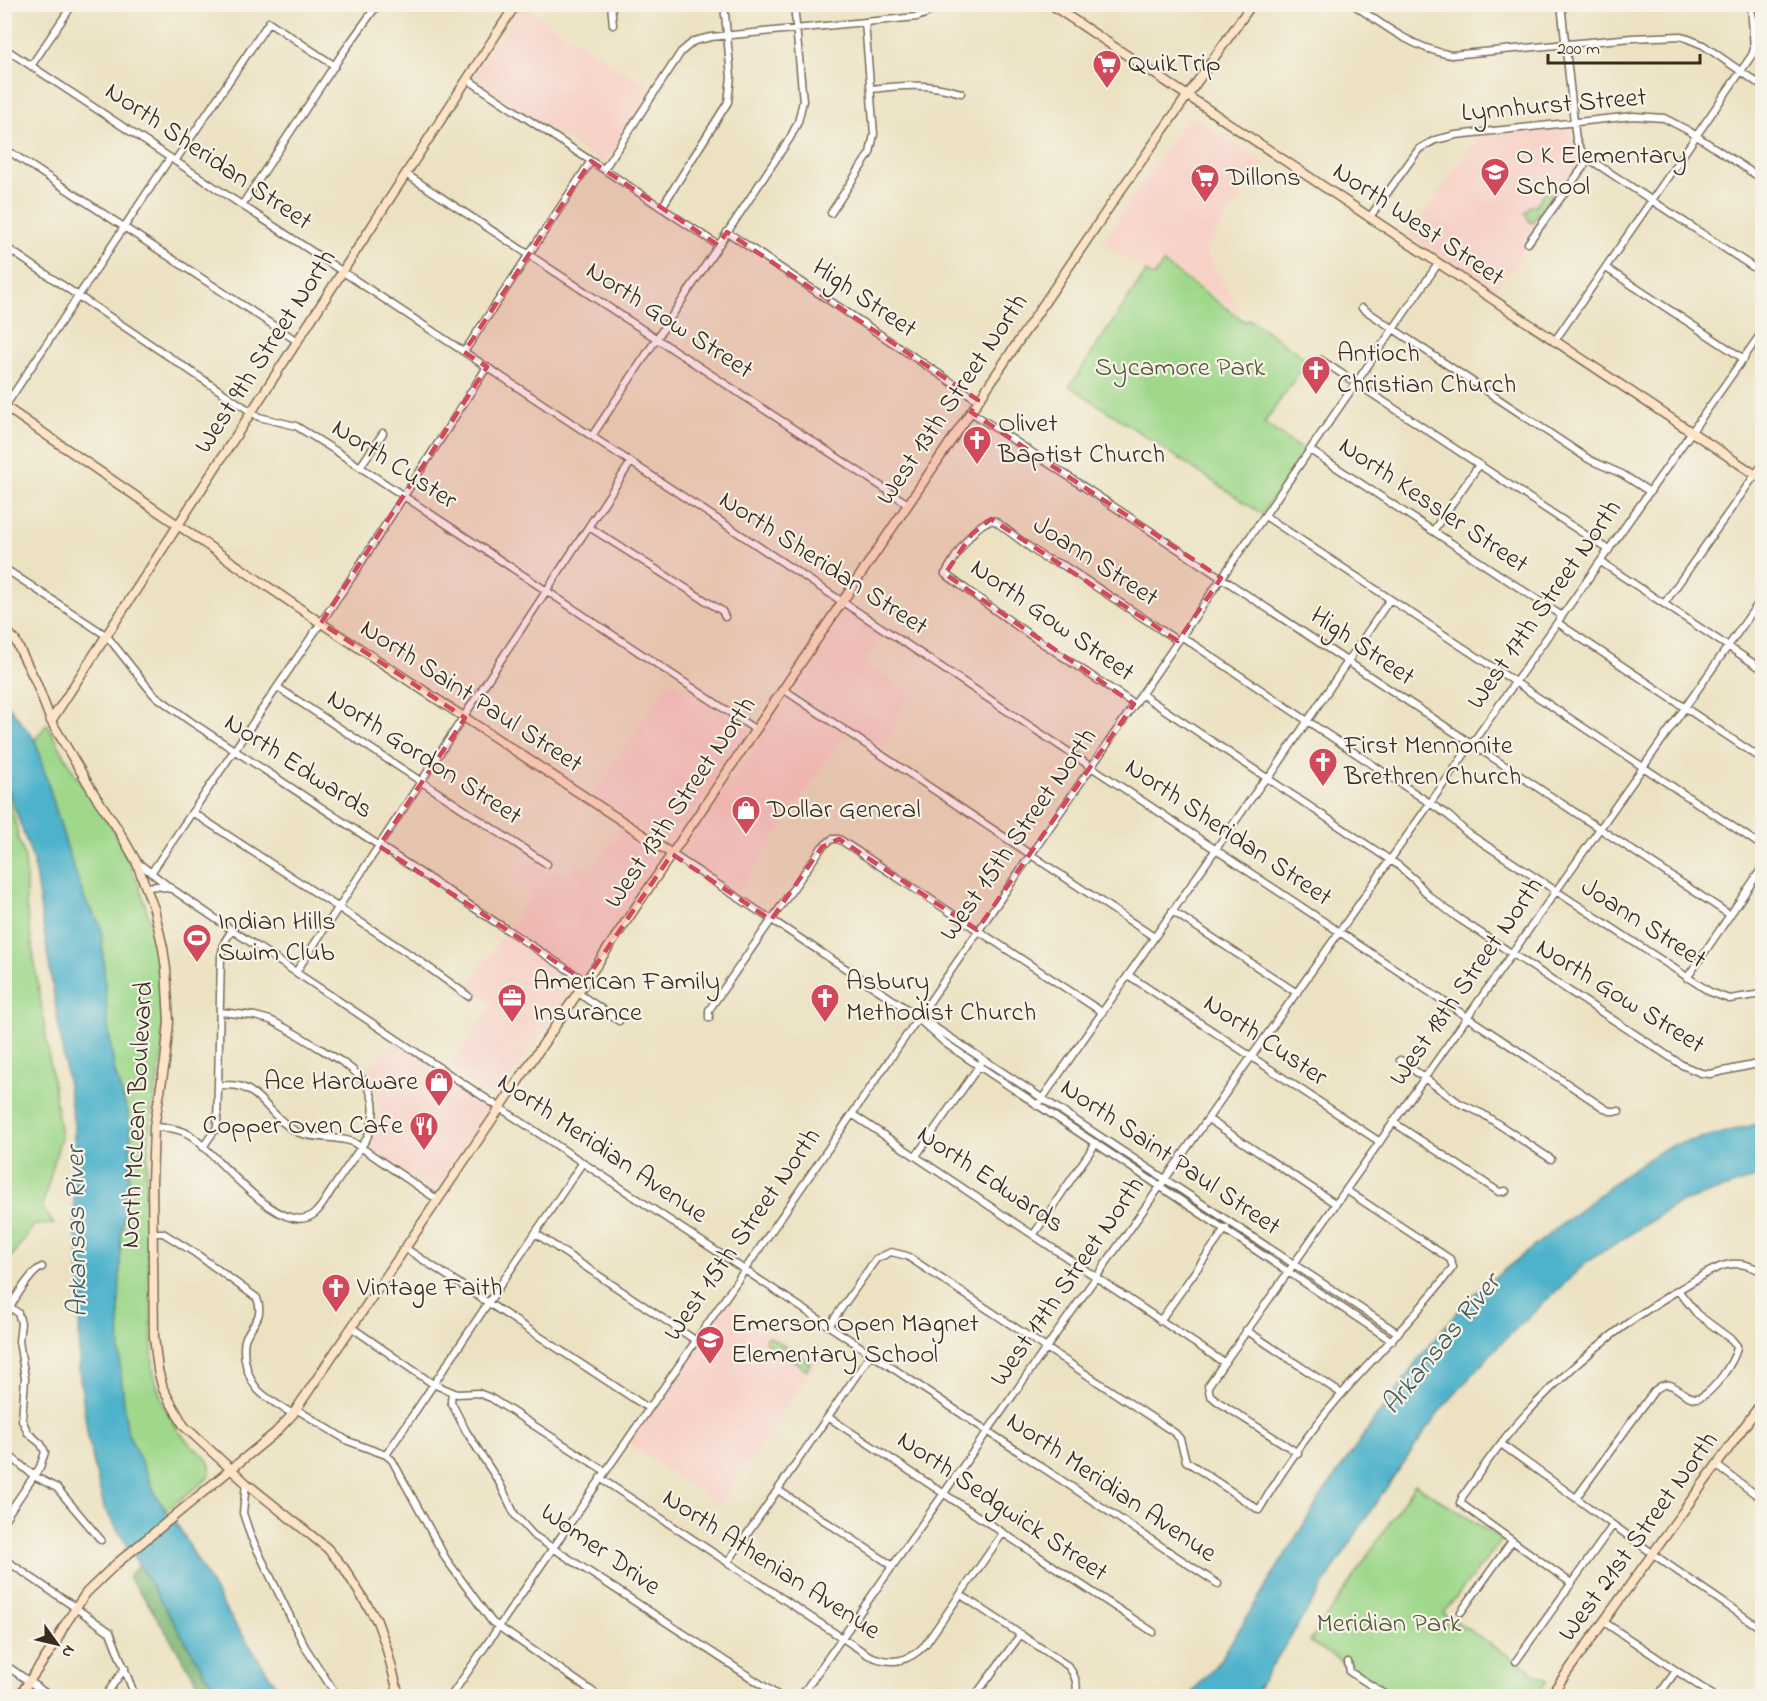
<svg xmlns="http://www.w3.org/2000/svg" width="1767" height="1701" viewBox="0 0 1767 1701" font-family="'Indie Flower',sans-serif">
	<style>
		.built { fill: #f7d1c7 }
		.green { fill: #9fd88b; stroke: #6d8154; stroke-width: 1.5 }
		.forest { fill: #7fb877; stroke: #5d714a; stroke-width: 1.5 }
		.water { fill: #4db2cb; stroke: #446e74; stroke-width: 1.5 }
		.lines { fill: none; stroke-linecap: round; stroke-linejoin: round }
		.street-casing { stroke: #796a57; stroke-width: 9 }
		.secondary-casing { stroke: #796a57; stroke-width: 11 }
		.street { stroke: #fff; stroke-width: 6 }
		.secondary { stroke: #fee4c6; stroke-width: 8 }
		.marked { fill: #d1495b; fill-opacity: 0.2; stroke: #d1495b; stroke-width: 4.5; stroke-dasharray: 12 8; stroke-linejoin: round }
		.labels { text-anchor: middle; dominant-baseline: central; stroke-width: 4.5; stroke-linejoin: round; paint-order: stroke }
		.poi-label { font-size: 27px; fill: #3b2a1e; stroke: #f7f3e8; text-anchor: start }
		.street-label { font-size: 27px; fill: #3b2a1e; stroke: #f7f3e8 }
		.park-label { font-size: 27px; fill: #545639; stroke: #f7f3e8 }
		.water-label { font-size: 28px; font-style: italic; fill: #415a5b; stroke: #f7f3e8 }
	</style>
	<rect width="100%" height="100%" fill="#f7f3e8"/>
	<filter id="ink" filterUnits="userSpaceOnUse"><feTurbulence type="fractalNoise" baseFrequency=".0167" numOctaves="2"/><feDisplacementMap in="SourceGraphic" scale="12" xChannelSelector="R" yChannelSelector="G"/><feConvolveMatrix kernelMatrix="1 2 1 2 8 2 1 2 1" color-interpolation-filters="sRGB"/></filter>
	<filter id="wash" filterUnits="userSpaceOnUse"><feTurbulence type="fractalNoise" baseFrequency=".008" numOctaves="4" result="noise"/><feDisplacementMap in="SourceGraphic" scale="24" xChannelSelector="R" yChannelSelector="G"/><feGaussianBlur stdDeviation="1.35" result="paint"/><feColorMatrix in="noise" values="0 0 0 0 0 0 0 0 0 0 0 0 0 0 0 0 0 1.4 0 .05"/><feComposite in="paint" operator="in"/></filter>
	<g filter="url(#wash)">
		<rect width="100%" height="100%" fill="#ece2c2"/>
		<path class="built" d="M521 5 653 89 605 162 602 164 475 79 473 75Z
			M1189 114 1264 163 1205 250 1240 312 1164 262 1154 277 1102 242Z
			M1569 127 1571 128 1574 144 1584 161 1525 238 1523 242 1525 251 1493 293 1408 236 1475 141V136Z
			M846 609 884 633 864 663 911 694 896 717 900 720 880 749 791 690Z
			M671 679 750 730 670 848 592 797Z
			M788 698 845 734 737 894 679 854Z
			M622 825 666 855 498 1099 449 1069 492 1004 468 987 531 894 512 880 528 858 550 873 555 868 566 875 576 861 592 871Z
			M394 1041 490 1105 492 1109 435 1192 368 1147 380 1116 375 1086 364 1072Z
			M726 1302 817 1363 720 1506 628 1444Z"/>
		<path class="green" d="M1546 190 1552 194 1532 223 1530 222 1525 213 1530 206 1536 205Z
			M1163 263 1246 322 1249 319 1308 360 1264 423 1305 452 1262 514 1070 386 1146 272 1154 277Z
			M47 724 77 778 111 826 122 848 139 885 158 947 163 997 162 1055 151 1116 146 1181 153 1370C159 1397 170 1424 190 1444 196 1450 206 1455 209 1463 212 1470 210 1475 206 1480L166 1510 158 1499 127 1431 120 1364 119 1305 121 1233 129 1179 131 1139 128 1113 115 1073 108 1027 101 926 85 900 68 851 35 740Z
			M4 777 18 835 16 836C30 856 25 881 26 905L61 1137 42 1207 54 1224 34 1225 5 1266Z
			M766 1337H770L810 1363 807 1370 765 1342Z
			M1415 1484 1502 1540 1443 1613 1547 1681 1536 1696H1397L1310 1642Z"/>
		<path class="forest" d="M139 1565 219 1696H203L201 1688 146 1600 128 1577Z"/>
		<path class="water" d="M4 700 35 740 68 851 85 900 101 926 108 1027 115 1073 128 1113 131 1139 129 1179 121 1233 119 1305 120 1364 127 1431 158 1499 181 1531 222 1604 283 1696H219L104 1508 88 1438 79 1369 80 1279 74 1212V1125L33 860 5 781Z
			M1762 1123V1176L1677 1204 1588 1261 1498 1346 1439 1412 1371 1510 1253 1696H1189L1221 1659 1320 1498 1375 1419 1427 1348 1469 1298 1626 1173 1669 1146Z"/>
	</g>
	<g filter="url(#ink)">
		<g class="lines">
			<g class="street-casing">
				<path id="street" d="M611 4 613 25
					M1353 4C1384 26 1413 48 1451 55L1632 38 1681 36 1703 45 1762 86
					M1561 4 1576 140 1581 150 1589 159 1762 273
					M1753 24 1762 23
					M4 48 929 659 1601 1106 1609 1111H1619
					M31 66 73 4
					M467 79 718 245
					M872 89C905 85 929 83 961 93
					M4 148 297 341
					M175 161 269 22 335 66
					M604 169 681 52 694 41 711 37 917 17 927 13 939 4
					M406 174 908 504
					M242 205 342 54 378 4
					M662 207 728 102 731 77 724 4
					M831 213 870 153 874 134 865 22
					M1369 218 1419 149 1435 140 1456 135 1633 116 1664 118 1689 131 1762 179
					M727 232 978 400
					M1528 243 1589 159
					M4 246 259 417 296 426 336 451 756 730
					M1606 268 1744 359
					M1362 308 1590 460 1622 474 1650 492
					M1554 342 1752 55 1754 49 1751 4
					M464 352 591 161
					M1321 360 1555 515 1609 550
					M4 408 170 158
					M971 412 1730 915
					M592 436 790 138 798 122 803 101 794 4
					M1310 450 1562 616
					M360 467 383 433
					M1265 516 1762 846
					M589 527 722 611 725 617
					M1433 531 1479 465
					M1601 562 1762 669
					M4 568 107 636 153 694 190 721 585 981
					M1664 604 1762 465
					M1558 623 1762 759
					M1181 636 1449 816 1466 832 1710 992 1729 999 1762 994
					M277 687 547 864
					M783 689 1154 937
					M1141 694 1399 866 1415 880 1429 896 1458 918 1682 1065 1701 1073 1710 1074 1762 1063
					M1134 704 1024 631 945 574C954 560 976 517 995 521L1044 558 1063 565 1178 641
					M192 812 417 959 468 996
					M672 854 1398 1333
					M136 861 172 889 232 930 1218 1584
					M151 873 352 577 487 367
					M146 887 158 886 171 889
					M1172 911 1297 993
					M296 972 631 462
					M1128 975 1380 1142
					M1687 978 1762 868
					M578 993 619 1021
					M709 1018V1010L822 847 832 839H839L1102 1012
					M923 1023 945 1043 979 1066 1392 1341
					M1400 1060 1459 1103 1483 1114 1551 1159
					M219 1085C225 1085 232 1085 238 1086 261 1091 274 1121 297 1132 316 1140 334 1135 353 1142L438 1200
					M1037 1106 1262 783 1271 775 1390 599
					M852 1114 1223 1362
					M1208 1119 1336 1204
					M1393 1122 1499 1192 1506 1191
					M154 1127C167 1128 179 1128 190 1135 216 1152 280 1240 314 1214 322 1208 327 1196 333 1188 344 1171 356 1155 367 1138 388 1089 357 1070 319 1048 303 1038 287 1028 270 1020L255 1016 221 1012
					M203 1147 217 1127 221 956 225 941 232 930
					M916 1156 981 1063
					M152 1233H163L195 1253 257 1298C264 1317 254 1321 246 1337 243 1344 244 1352 245 1360 251 1393 266 1397 293 1414
					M535 1233 695 1340
					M1034 1234 1096 1143
					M405 1248 648 1408
					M4 1319C10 1306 30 1272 42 1267
					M1160 1321 1226 1228
					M829 1326 876 1259 891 1252 907 1256 1175 1433 1180 1439 1186 1461 1259 1510C1283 1469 1316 1423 1347 1388 1383 1348 1421 1310 1453 1267L1450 1259 1346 1190
					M351 1327 433 1384 457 1394 478 1393 491 1398 605 1471
					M1246 1330 1342 1394
					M452 1392 451 1402 466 1431 500 1484 515 1515 533 1535 779 1696
					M296 1409 348 1441 386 1455 392 1460 446 1559 492 1622 599 1696
					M828 1417 1153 1632
					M1501 1444 1670 1566 1762 1629
					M4 1451 34 1476 57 1488 101 1540
					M1298 1453 1217 1401 1210 1395 1208 1386 1762 598
					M386 1455 583 1162
					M1716 1465 1762 1499
					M600 1478 868 1655C890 1665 908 1663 925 1645L1003 1533
					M246 1483 243 1513 251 1537 305 1647 337 1696
					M778 1490 893 1566
					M1576 1498 1654 1391C1674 1374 1677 1396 1695 1398 1709 1400 1737 1359 1737 1346L1732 1340 1697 1314 1678 1290
					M4 1520 40 1467 45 1452 41 1444 28 1433 22 1420 25 1378 19 1341 21 1323 18 1313 10 1307
					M4 1559 76 1608
					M728 1562 871 1354
					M1571 1583 1460 1503 1463 1496C1480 1472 1496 1448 1515 1426 1563 1372 1617 1326 1680 1289 1708 1273 1730 1252 1762 1272
					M961 1595 1068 1666C1075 1675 1079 1686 1075 1696
					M80 1611 110 1632 135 1696
					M1461 1612 1512 1541
					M1604 1622 1714 1696
					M1516 1661 1613 1525
					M1348 1662 1350 1672 1388 1696
					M4 1664 50 1696
					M105 1696 125 1668
					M451 1696 1438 264
					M801 1696 1762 332
					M975 1696 1021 1634
					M1658 1696 1676 1671
					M1761 1696 1762 1695"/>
			</g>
			<g class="secondary-casing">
				<path id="secondary" d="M1050 4 1762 479
					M4 406 321 623 672 854
					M4 628 15 640 36 682 51 721 96 797 116 826 136 861 154 909 163 948 166 969 169 1022 165 1062 154 1127 152 1183 154 1337 158 1370 163 1389 184 1426 246 1483 327 1548 344 1568 377 1621 386 1646 399 1696
					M51 721 516 4
					M55 1644 64 1626 86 1593 116 1564 275 1433 293 1414 1116 197 1252 4
					M19 1696 57 1641
					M1550 1696 1762 1402"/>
			</g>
			<use href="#street" class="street"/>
			<use href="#secondary" class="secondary"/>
		</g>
	</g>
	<path class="marked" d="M591 161 718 245 727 232 978 400 971 412 1221 578 1178 641 991 519 972 534 945 574 1134 704 977 930 839 839 822 847 771 920 672 854 585 981 379 846 465 718 321 623 487 367 464 352Z"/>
	<defs>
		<g id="supermarket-pin" transform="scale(1.5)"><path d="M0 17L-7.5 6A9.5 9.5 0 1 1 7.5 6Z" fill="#d1495b" stroke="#f7f3e8"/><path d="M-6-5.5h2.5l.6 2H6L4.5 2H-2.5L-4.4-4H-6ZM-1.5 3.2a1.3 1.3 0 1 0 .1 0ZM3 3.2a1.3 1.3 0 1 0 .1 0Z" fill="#fff"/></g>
		<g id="school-pin" transform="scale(1.5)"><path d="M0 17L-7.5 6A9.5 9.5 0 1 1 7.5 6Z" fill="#d1495b" stroke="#f7f3e8"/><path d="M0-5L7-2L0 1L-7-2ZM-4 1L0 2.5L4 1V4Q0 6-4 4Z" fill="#fff"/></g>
		<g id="church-pin" transform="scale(1.5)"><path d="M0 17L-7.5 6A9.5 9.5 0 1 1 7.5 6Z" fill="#d1495b" stroke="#f7f3e8"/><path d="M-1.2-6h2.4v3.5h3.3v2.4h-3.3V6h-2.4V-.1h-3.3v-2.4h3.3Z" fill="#fff"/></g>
		<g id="shop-pin" transform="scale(1.5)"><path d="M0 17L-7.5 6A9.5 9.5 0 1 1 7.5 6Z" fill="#d1495b" stroke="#f7f3e8"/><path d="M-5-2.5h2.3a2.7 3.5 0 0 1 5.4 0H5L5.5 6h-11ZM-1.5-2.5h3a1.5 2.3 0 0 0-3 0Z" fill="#fff"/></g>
		<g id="stadium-pin" transform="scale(1.5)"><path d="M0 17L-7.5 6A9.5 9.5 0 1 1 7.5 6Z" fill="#d1495b" stroke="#f7f3e8"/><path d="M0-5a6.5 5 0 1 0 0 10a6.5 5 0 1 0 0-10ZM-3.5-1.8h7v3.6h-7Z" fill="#fff"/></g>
		<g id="office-pin" transform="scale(1.5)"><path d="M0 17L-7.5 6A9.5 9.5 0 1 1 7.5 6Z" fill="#d1495b" stroke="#f7f3e8"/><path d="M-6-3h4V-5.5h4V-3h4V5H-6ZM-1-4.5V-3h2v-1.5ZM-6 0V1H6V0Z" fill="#fff"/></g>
		<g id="restaurant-pin" transform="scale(1.5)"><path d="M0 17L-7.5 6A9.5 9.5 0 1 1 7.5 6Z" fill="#d1495b" stroke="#f7f3e8"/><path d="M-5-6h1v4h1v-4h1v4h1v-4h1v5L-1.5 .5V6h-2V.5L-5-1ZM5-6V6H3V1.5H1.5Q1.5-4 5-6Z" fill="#fff"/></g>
	</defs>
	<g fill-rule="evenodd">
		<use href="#supermarket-pin" x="1107" y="64"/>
		<use href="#school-pin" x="1495" y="172"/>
		<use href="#supermarket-pin" x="1205" y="178"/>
		<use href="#church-pin" x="1316" y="370"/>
		<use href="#church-pin" x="977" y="440"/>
		<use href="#church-pin" x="1323" y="762"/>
		<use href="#shop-pin" x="746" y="810"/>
		<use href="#stadium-pin" x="197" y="938"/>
		<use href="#office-pin" x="512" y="998"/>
		<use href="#church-pin" x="825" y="998"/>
		<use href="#shop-pin" x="439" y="1082"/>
		<use href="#restaurant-pin" x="424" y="1126"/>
		<use href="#church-pin" x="336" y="1288"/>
		<use href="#school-pin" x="710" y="1340"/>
	</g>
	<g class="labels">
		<g class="poi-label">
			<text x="1128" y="64">QuikTrip</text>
			<text x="1516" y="156">O K Elementary<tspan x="1516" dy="31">School</tspan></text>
			<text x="1226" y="178">Dillons</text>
			<text x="1337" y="354">Antioch<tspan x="1337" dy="31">Christian Church</tspan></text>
			<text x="998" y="424">Olivet<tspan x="998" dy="31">Baptist Church</tspan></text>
			<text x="1344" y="746">First Mennonite<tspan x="1344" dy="31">Brethren Church</tspan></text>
			<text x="767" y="810">Dollar General</text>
			<text x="218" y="922">Indian Hills<tspan x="218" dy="31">Swim Club</tspan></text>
			<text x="533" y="982">American Family<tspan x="533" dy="31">Insurance</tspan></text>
			<text x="846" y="982">Asbury<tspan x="846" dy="31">Methodist Church</tspan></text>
			<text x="418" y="1082" text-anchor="end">Ace Hardware</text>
			<text x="403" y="1126" text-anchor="end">Copper Oven Cafe</text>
			<text x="357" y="1288">Vintage Faith</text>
			<text x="731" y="1324">Emerson Open Magnet<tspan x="731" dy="31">Elementary School</tspan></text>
		</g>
		<g class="street-label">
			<text transform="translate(1554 106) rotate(-5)">Lynnhurst Street</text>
			<text transform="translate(208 157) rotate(34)">North Sheridan Street</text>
			<text transform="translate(1418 225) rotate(34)">North West Street</text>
			<text transform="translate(864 299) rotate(34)">High Street</text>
			<text transform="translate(669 321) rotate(33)">North Gow Street</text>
			<text transform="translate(266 352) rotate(-57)">West 9th Street North</text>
			<text transform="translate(953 400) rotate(-56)">West 13th Street North</text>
			<text transform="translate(394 465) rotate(33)">North Custer</text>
			<text transform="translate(1433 506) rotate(34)">North Kessler Street</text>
			<text transform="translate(1095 562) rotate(33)">Joann Street</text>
			<text transform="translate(823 564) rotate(33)">North Sheridan Street</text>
			<text transform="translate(1545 605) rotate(-55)">West 17th Street North</text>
			<text transform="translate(1052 621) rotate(35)">North Gow Street</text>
			<text transform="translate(1362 647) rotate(34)">High Street</text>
			<text transform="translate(471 697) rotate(33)">North Saint Paul Street</text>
			<text transform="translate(424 758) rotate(33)">North Gordon Street</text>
			<text transform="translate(298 767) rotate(33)">North Edwards</text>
			<text transform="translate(681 803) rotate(-56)">West 13th Street North</text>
			<text transform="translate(1228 833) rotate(34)">North Sheridan Street</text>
			<text transform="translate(1019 835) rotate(-55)">West 15th Street North</text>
			<text transform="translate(1643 924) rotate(33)">Joann Street</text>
			<text transform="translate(1467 982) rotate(-55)">West 18th Street North</text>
			<text transform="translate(1620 997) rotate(32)">North Gow Street</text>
			<text transform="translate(1265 1041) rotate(34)">North Custer</text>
			<text transform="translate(138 1115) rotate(-87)">North McLean Boulevard</text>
			<text transform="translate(602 1149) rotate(34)">North Meridian Avenue</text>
			<text transform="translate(1170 1158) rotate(34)">North Saint Paul Street</text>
			<text transform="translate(990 1180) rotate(34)">North Edwards</text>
			<text transform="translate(743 1235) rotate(-55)">West 15th Street North</text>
			<text transform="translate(1068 1282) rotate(-55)">West 17th Street North</text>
			<text transform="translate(1111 1488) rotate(34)">North Meridian Avenue</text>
			<text transform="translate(1002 1507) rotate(34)">North Sedgwick Street</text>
			<text transform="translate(1639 1537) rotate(-54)">West 21st Street North</text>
			<text transform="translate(600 1550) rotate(35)">Womer Drive</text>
			<text transform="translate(771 1565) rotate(33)">North Athenian Avenue</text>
		</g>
		<g class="park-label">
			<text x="1180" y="368">Sycamore Park</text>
			<text x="1389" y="1624">Meridian Park</text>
		</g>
		<g class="water-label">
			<text transform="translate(78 1232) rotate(-91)">Arkansas River</text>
			<text transform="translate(1442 1345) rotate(-51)">Arkansas River</text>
		</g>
	</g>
	<rect width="1767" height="1701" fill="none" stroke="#f7f3e8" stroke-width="24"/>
	<g transform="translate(57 1644) rotate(124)" stroke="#f7f3e8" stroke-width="4.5" paint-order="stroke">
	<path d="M0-4.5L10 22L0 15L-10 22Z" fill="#3b2a1e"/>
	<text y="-9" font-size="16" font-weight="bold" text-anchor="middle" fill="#3b2a1e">N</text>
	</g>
	<path d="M1548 54v9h152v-9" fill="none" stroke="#3b2a1e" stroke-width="3"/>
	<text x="1557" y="54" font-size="18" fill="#3b2a1e" stroke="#f7f3e8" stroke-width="4.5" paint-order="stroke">200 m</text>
</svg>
